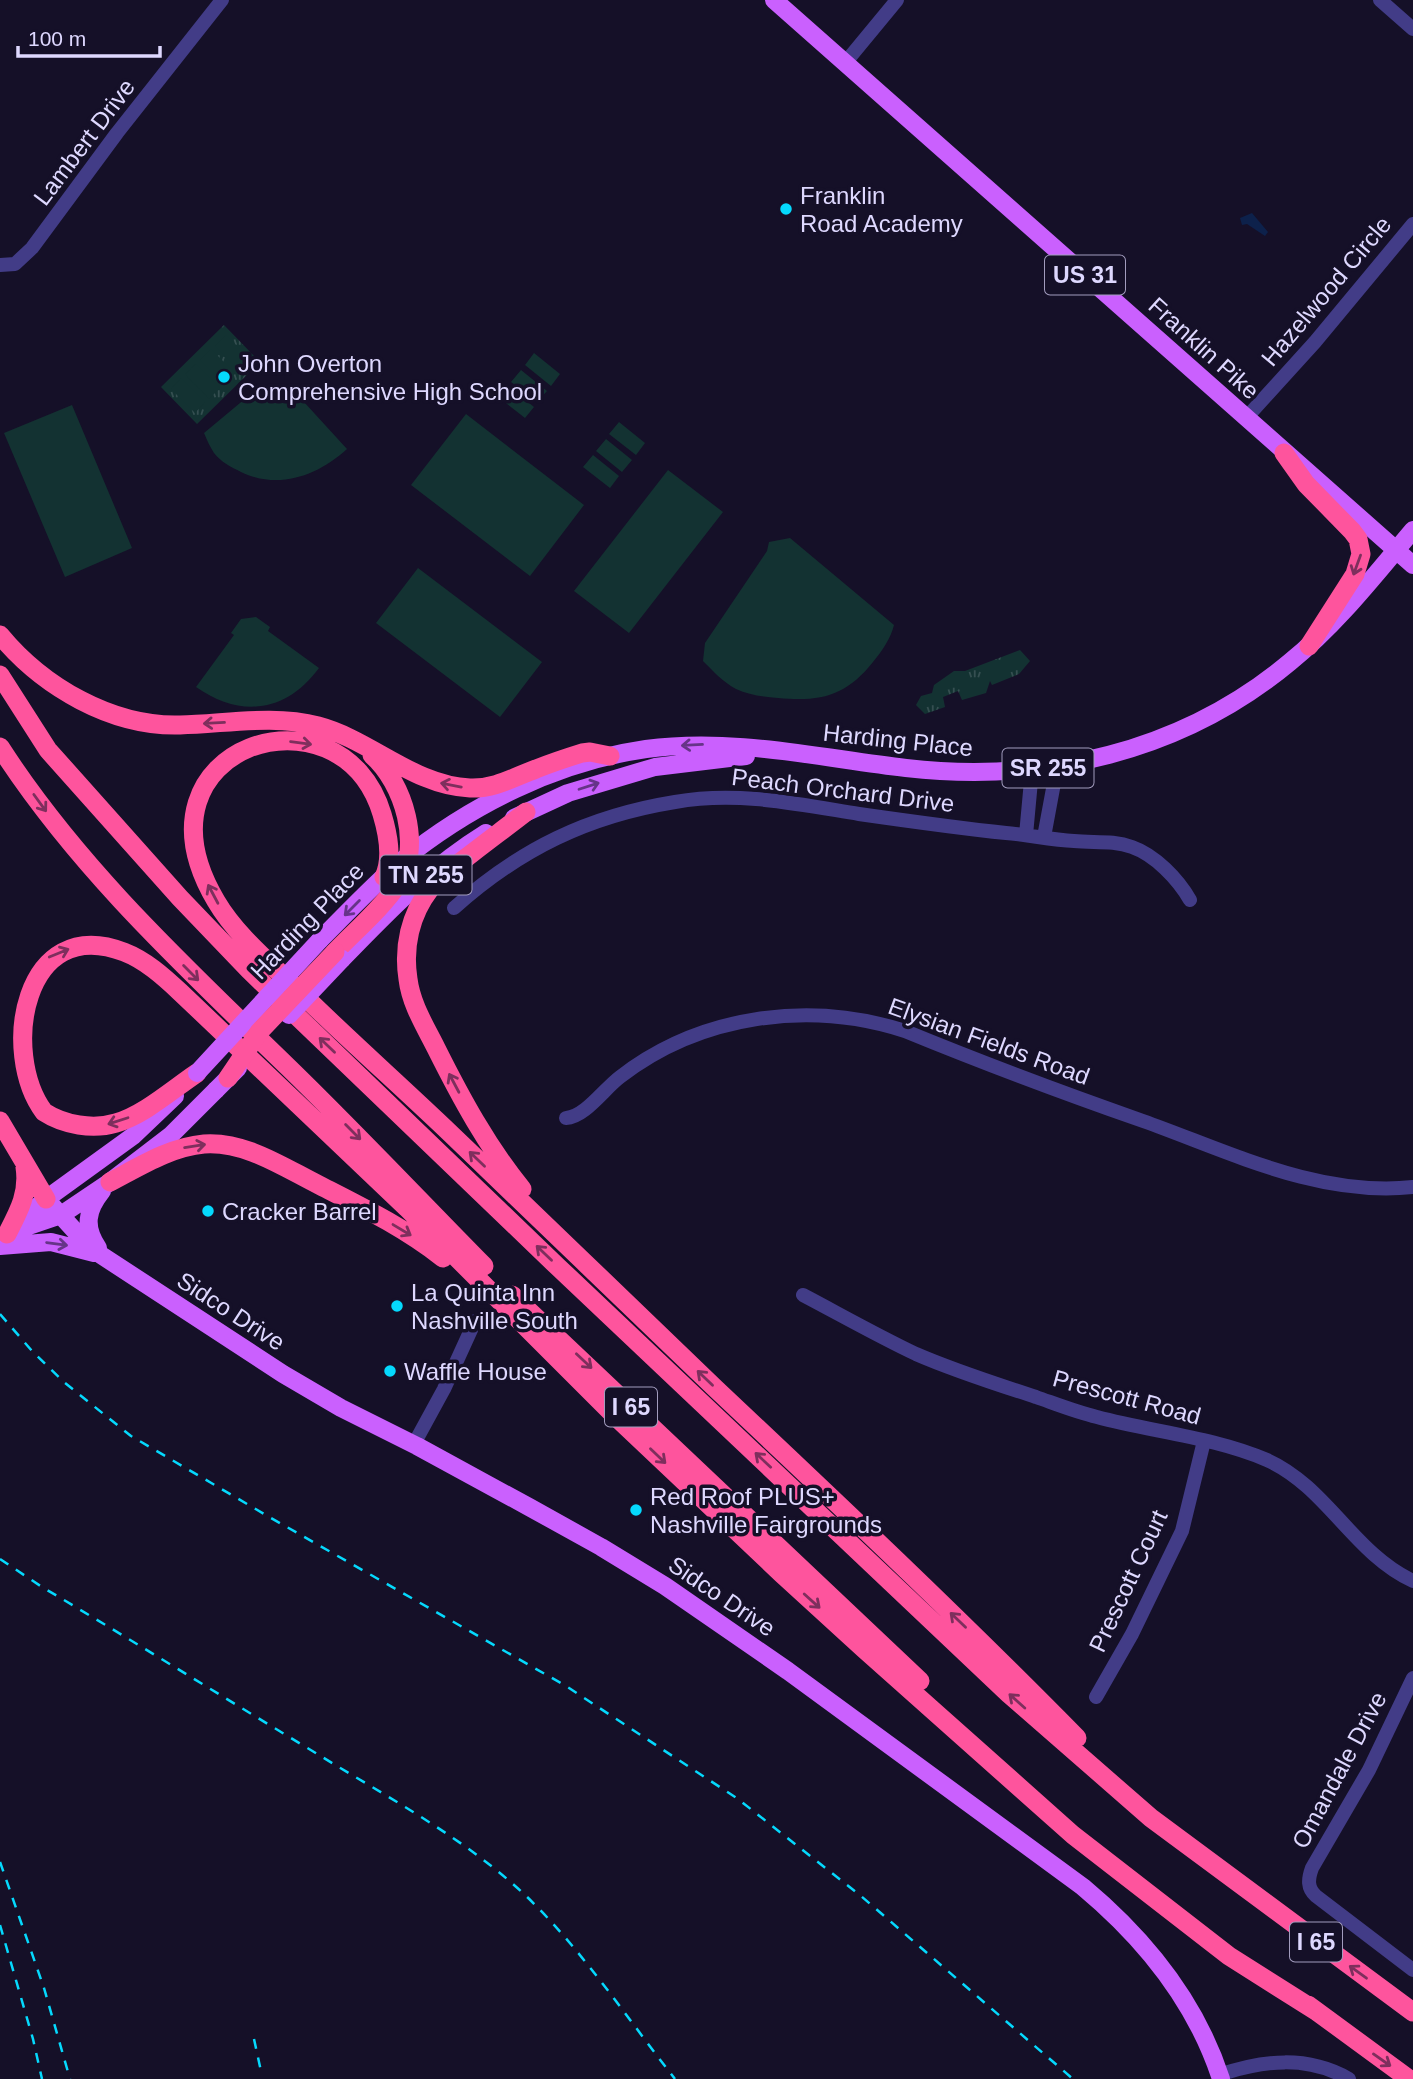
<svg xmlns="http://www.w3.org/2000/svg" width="1413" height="2079" viewBox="0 0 1413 2079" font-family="Arial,sans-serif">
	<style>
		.park { fill: url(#park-tufts) }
		.pitch { fill: #133232 }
		.water { fill: #0d214b }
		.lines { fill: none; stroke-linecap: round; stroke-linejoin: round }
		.minor { stroke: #423c87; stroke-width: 14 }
		.major { stroke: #ca60fe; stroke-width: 18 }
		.highway { stroke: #fe549d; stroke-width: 19 }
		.rail { stroke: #05d9fd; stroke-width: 2.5; stroke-dasharray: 10 9; stroke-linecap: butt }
		.major-bridge { stroke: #ca60fe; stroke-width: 18 }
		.highway-bridge { stroke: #fe549d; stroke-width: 19 }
		.oneway { stroke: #7e2f5d }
		.oneway2 { stroke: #663488 }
		.poi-dot { fill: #05d9fd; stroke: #151028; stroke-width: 2.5 }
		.labels { text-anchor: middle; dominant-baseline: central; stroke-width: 7; stroke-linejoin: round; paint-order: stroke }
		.shield { fill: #151028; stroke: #a29cbe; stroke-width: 2 }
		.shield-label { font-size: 23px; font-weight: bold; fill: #ded8ff }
		.street-label { font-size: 24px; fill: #ded8ff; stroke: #151028 }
		.poi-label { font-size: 24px; fill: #ded8ff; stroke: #151028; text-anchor: start }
	</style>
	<defs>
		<pattern id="park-tufts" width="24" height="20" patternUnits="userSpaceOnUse" patternTransform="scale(1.75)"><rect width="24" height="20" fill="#133232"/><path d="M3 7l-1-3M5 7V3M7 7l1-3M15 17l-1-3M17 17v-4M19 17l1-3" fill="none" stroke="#354f51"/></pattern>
	</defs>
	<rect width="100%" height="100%" fill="#151028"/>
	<path class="park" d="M224 325 260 362 197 424 161 387Z
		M1020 650 1030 661 1019 674 992 685 990 681 986 693 962 700 958 691 943 697 945 707 925 714 916 705 921 696 932 693 934 685 954 671H965Z"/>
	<path class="pitch" d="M226 335 250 359 239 370 215 346Z
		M211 349 235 373 224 384 200 360Z
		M534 353 560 374 551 386 525 365Z
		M196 364 220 388 209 399 185 374Z
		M521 370 547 391 537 402 511 382Z
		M181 378 205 402 195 413 171 389Z
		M273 384 283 385 290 392 293 390 347 449C317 476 279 490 241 472 231 467 221 462 214 453 210 447 207 440 204 433L246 398 251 403Z
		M508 386 534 407 525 418 498 397Z
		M72 405 132 548 65 577 4 433Z
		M466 414 584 505 530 576 411 485Z
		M619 422 645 443 636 455 609 434Z
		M606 439 632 460 622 472 596 451Z
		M593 455 619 476 610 488 583 467Z
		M668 470 723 512 629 633 574 591Z
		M790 538 894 625C891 638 882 651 873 662 846 696 821 702 778 698 764 697 749 695 736 689 723 682 713 671 703 661L705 643 767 551 769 542Z
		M418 568 542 662 500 717 376 623Z
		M256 617 270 627 268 631 319 668C286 713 240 718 196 687L234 635 231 633 241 619Z"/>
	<path class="water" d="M1252 213 1268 232 1265 236 1247 224 1242 225 1240 218Z"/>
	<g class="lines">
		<path class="minor" d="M1380 0 1413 29
			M845 63 897 0
			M0 265 15 264 32 248 117 133 222 0
			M1246 418 1315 342 1413 224
			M1026 835 1032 770
			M1044 837 1057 767
			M454 908C520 849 588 816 675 802 738 791 797 804 859 814 908 821 957 828 1006 833 1029 835 1052 840 1074 841 1094 843 1113 840 1132 847 1155 855 1178 879 1190 900
			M566 1118C585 1117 604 1089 620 1077 700 1015 809 1000 905 1031 983 1063 1063 1093 1143 1121 1230 1152 1318 1197 1413 1187
			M803 1295C841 1315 878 1336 916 1354 955 1371 996 1384 1036 1397 1056 1404 1076 1412 1097 1417 1153 1432 1213 1437 1267 1460 1327 1487 1353 1553 1413 1581
			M414 1444 444 1389 475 1321
			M1413 1678 1369 1770 1312 1868C1308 1879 1307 1888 1316 1896L1413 1970
			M1096 1697 1132 1634 1182 1531 1204 1441
			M1219 2075C1263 2060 1307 2055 1349 2079"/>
		<path class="major" d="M774 0 1413 565
			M514 818 568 793 655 767 746 756
			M320 940C346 914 372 886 400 862 470 805 556 762 646 749 732 737 820 758 906 768 1044 784 1182 752 1290 662 1337 624 1374 576 1413 530
			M342 959C389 911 428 869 486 833
			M46 1199 75 1231 101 1255 283 1374 341 1408 417 1446 529 1507 601 1547 665 1586 788 1671 1083 1887C1144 1938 1196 2002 1221 2079
			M10 1230 46 1199 133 1136 175 1096
			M17 1230 61 1215 110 1182 170 1136 216 1090
			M0 1246 51 1242 94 1253
			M98 1248C84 1227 86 1211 102 1191"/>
		<path class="highway" d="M1284 453 1306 484 1352 531 1358 539 1361 554 1355 574 1309 646
			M0 635C43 687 112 727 180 725 225 724 274 714 318 726 371 740 414 786 470 788 495 789 514 777 536 769 551 763 566 758 582 753L590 752 610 756
			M0 675 48 750 180 898 249 970 558 1267 1009 1694 1151 1818 1413 2012
			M0 747C78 868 184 966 287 1066 354 1131 418 1199 484 1266
			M384 877C393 858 388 834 382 814 341 678 124 745 216 901 237 937 274 966 304 996 352 1043 403 1088 452 1135 540 1219 627 1304 715 1388 837 1503 959 1618 1077 1738
			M335 952C354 932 384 906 398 884 423 847 404 783 372 755
			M197 1073C173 1089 144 1115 116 1123 93 1130 64 1125 44 1112 0 1053 23 913 124 952 145 960 163 976 180 992L407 1208 613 1414 782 1574 864 1649 1073 1835 1229 1956 1316 2011
			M0 1121 46 1199
			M110 1182C139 1167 170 1147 204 1144 245 1141 283 1167 319 1185 362 1207 405 1228 443 1258
			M522 1189C487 1146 461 1098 436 1048 425 1026 411 1004 408 979 403 947 410 915 430 889 441 875 457 865 471 854 489 840 508 826 526 812
			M7 1234C19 1211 29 1193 25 1167
			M512 1295 920 1681
			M1308 2005 1409 2079"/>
		<path class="rail" d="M0 1314 32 1351 65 1383 131 1436 271 1518 566 1686 738 1799 861 1896 1073 2079
			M0 1559 42 1587C135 1642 226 1699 319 1755 389 1798 464 1838 524 1894 580 1947 627 2018 675 2079
			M0 1862 44 1988 70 2079
			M0 1925 33 2039 42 2079
			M254 2039 262 2076"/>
		<path class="major-bridge" d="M289 1015 342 959
			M197 1073 320 940
			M216 1090 238 1068"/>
		<path class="highway-bridge" d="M228 1078 259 1032 335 952"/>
	</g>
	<defs><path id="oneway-shaft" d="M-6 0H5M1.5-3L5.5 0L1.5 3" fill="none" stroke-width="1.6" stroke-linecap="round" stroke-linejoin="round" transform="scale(1.75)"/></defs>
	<g class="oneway">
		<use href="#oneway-shaft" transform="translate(1357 565) rotate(110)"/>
		<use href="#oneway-shaft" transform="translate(214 723) rotate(177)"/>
		<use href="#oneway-shaft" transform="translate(301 743) rotate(7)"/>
		<use href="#oneway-shaft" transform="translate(451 785) rotate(-169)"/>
		<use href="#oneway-shaft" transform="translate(40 803) rotate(54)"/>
		<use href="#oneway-shaft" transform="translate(213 894) rotate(-118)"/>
		<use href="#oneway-shaft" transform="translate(59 953) rotate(-22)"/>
		<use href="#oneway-shaft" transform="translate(191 973) rotate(45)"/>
		<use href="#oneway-shaft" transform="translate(327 1045) rotate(-136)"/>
		<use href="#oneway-shaft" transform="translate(454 1083) rotate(-118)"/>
		<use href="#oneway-shaft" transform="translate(118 1121) rotate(162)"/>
		<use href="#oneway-shaft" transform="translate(353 1132) rotate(45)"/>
		<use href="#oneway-shaft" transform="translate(195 1146) rotate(-9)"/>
		<use href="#oneway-shaft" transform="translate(477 1159) rotate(-136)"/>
		<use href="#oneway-shaft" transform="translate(402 1230) rotate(31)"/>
		<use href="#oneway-shaft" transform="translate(544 1253) rotate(-136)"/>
		<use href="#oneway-shaft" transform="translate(584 1361) rotate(43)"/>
		<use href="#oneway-shaft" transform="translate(705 1378) rotate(-136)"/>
		<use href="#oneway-shaft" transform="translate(658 1456) rotate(44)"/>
		<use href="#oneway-shaft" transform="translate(763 1460) rotate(-137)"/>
		<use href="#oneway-shaft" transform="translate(812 1601) rotate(42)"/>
		<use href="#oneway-shaft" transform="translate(958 1620) rotate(-136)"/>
		<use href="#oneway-shaft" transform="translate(1017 1701) rotate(-138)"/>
		<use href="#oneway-shaft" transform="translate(1358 1972) rotate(-144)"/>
		<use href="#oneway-shaft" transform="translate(1382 2060) rotate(35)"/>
	</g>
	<g class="oneway2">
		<use href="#oneway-shaft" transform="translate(692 745) rotate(177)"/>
		<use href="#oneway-shaft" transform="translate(589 786) rotate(-18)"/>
		<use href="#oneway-shaft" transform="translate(352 908) rotate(135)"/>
		<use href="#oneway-shaft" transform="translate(57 1244) rotate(8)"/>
	</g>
	<g class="poi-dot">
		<circle cx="786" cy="209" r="7"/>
		<circle cx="224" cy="377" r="7"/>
		<circle cx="208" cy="1211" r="7"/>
		<circle cx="397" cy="1306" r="7"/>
		<circle cx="390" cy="1371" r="7"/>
		<circle cx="636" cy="1510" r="7"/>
	</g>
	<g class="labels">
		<g class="shield">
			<rect x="1045" y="255.5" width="80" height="39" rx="5"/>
			<rect x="1002.5" y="748.5" width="91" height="39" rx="5"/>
			<rect x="380.5" y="855.5" width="91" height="39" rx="5"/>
			<rect x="605" y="1387.5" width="52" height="39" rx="5"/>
			<rect x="1290" y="1922.5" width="52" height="39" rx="5"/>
		</g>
		<g class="shield-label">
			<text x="1085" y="275">US 31</text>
			<text x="1048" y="768">SR 255</text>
			<text x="426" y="875">TN 255</text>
			<text x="631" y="1407">I 65</text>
			<text x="1316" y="1942">I 65</text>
		</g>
		<g class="street-label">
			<text transform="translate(84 142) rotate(-53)">Lambert Drive</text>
			<text transform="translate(1326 291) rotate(-50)">Hazelwood Circle</text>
			<text transform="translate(1204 348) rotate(42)">Franklin Pike</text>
			<text transform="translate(898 740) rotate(6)">Harding Place</text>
			<text transform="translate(843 790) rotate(7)">Peach Orchard Drive</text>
			<text transform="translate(307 921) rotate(-46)">Harding Place</text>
			<text transform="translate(989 1041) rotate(20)">Elysian Fields Road</text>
			<text transform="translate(231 1311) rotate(33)">Sidco Drive</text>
			<text transform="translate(1127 1397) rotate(15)">Prescott Road</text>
			<text transform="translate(1128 1581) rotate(-65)">Prescott Court</text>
			<text transform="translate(722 1596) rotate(34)">Sidco Drive</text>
			<text transform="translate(1339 1770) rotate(-62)">Omandale Drive</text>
		</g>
		<g class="poi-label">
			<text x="800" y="195">Franklin<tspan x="800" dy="28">Road Academy</tspan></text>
			<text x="238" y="363">John Overton<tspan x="238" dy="28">Comprehensive High School</tspan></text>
			<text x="222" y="1211">Cracker Barrel</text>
			<text x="411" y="1292">La Quinta Inn<tspan x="411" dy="28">Nashville South</tspan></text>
			<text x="404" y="1371">Waffle House</text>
			<text x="650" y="1496">Red Roof PLUS+<tspan x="650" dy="28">Nashville Fairgrounds</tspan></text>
		</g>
	</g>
	<path d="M18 46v10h142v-10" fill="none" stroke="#ded8ff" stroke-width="3.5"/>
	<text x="28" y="46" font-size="21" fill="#ded8ff" stroke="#151028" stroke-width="5" paint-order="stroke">100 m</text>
</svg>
